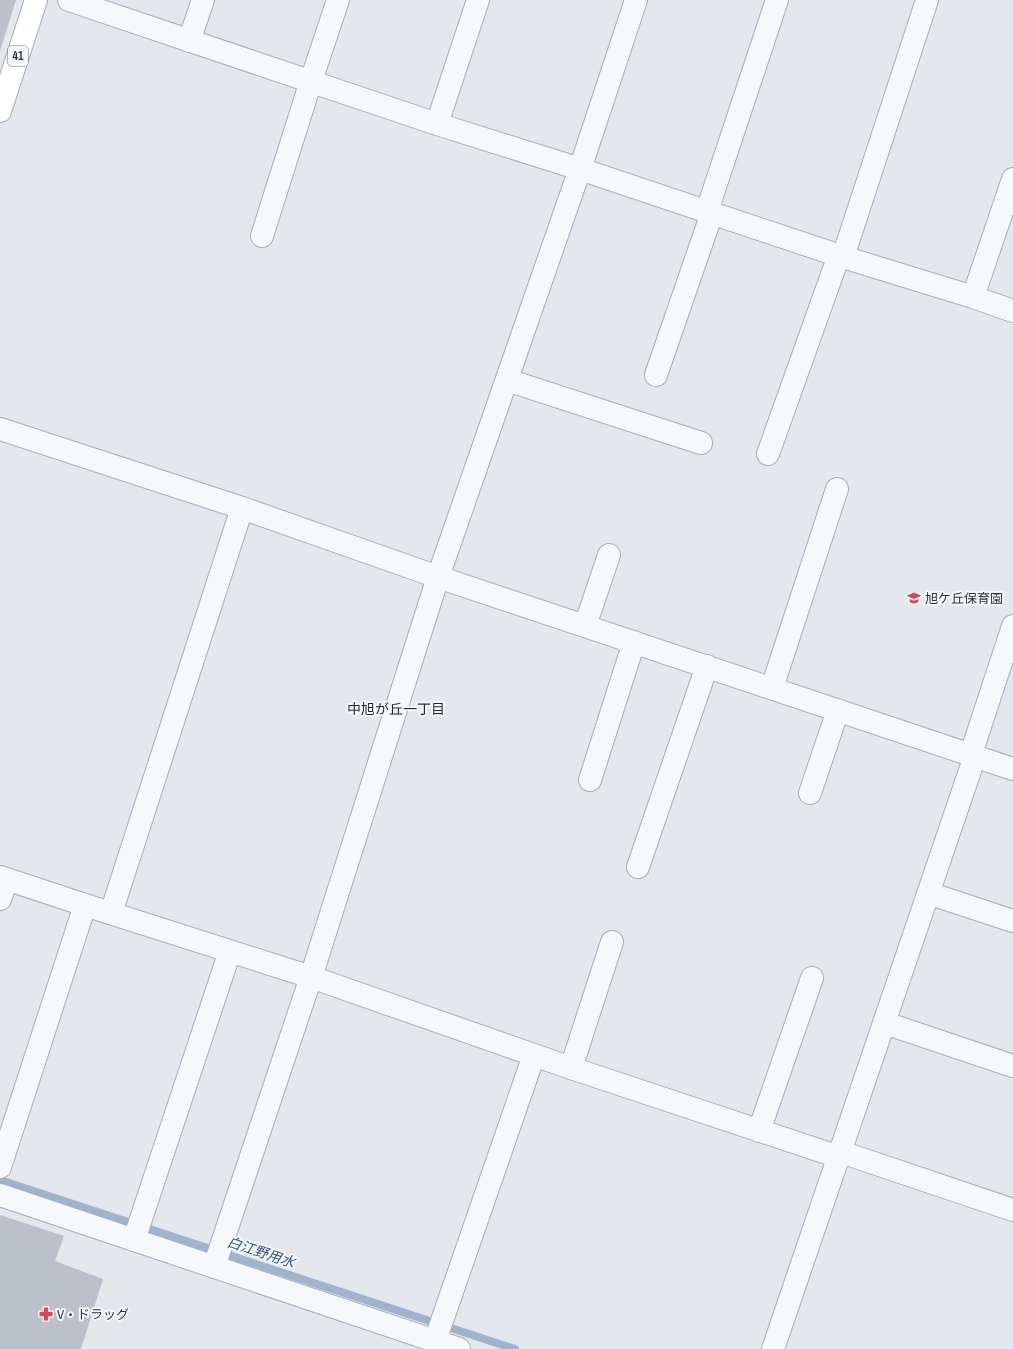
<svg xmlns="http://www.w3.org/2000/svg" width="1013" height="1349" viewBox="0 0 1013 1349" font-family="'Archivo Narrow','Noto Sans JP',sans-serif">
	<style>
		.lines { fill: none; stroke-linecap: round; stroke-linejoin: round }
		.stream { stroke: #9fb4cc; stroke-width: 8 }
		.building { fill: #bbc0ca }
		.street-casing { stroke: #a9aeb7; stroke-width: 24 }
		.primary-casing { stroke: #a3abb8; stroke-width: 24 }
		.street { stroke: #f7f8fa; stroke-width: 22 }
		.primary { stroke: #fff; stroke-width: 22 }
		.labels { text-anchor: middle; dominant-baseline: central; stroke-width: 4; stroke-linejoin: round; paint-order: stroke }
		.shield { fill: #f4f6f9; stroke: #676e7b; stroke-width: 1 }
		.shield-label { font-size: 12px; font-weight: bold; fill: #2b3445 }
		.poi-label { font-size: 13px; fill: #2b3445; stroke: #f4f6f9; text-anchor: start }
		.neighbourhood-label { font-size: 14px; fill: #1d2536; stroke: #f4f6f9 }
		.water-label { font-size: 14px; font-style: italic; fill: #34527a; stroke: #f4f6f9 }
	</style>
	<rect width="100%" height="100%" fill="#e4e7ec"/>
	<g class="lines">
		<path class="stream" d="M0 1180 515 1349"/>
	</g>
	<path class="building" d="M0 0H16L0 51Z
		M0 1215 64 1236 55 1261 103 1279 81 1349H0Z"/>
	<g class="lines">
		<g class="street-casing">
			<path id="street" d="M69 0 437 124 580 169 843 257 973 297 1013 311
				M189 41 203 0
				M437 124 478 0
				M707 211 777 0
				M262 236 311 81 338 0
				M843 257 927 0
				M973 297 1013 179
				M656 375 712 213
				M507 380 701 443
				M0 429 242 508 438 577 1013 769
				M768 454 839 255
				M585 626 609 555
				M772 688 837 489
				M971 754 1013 626
				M590 780 634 642
				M810 793 838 710
				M638 867 707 666
				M0 877 85 905 311 977 571 1068 839 1157
				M928 893 1013 921
				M0 899 7 879
				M111 913 242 508
				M885 1023 1013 1066
				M571 1068 612 942
				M759 1131 812 978
				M841 1152 1013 1210
				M0 1167 85 905
				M0 1195 459 1349
				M134 1240 230 951
				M214 1267 311 977 438 577 580 169 636 0
				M435 1341 534 1055
				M773 1349 975 756"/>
		</g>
		<g class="primary-casing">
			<path id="primary" d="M0 111 36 0"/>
		</g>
		<use href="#street" class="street"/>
		<use href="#primary" class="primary"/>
	</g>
	<defs>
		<g id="school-bare" transform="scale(1.08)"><path d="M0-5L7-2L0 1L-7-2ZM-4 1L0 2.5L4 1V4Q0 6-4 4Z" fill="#d1495b" stroke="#f4f6f9" stroke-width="2.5" paint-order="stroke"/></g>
		<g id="pharmacy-bare" transform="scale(1.08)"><path d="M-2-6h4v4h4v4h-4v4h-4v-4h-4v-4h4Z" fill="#d1495b" stroke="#f4f6f9" stroke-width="2.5" paint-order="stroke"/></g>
	</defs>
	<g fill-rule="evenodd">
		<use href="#school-bare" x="914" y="598"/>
		<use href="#pharmacy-bare" x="46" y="1314"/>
	</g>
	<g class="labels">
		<rect class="shield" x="8" y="46" width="20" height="20" rx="3"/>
		<g class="shield-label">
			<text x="18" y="56">41</text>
		</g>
		<g class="poi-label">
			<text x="925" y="598">旭ケ丘保育園</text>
			<text x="57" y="1314">V・ドラッグ</text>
		</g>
		<g class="neighbourhood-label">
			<text x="396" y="709">中旭が丘一丁目</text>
		</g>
		<g class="water-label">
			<text transform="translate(261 1252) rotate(18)">白江野用水</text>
		</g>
	</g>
</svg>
